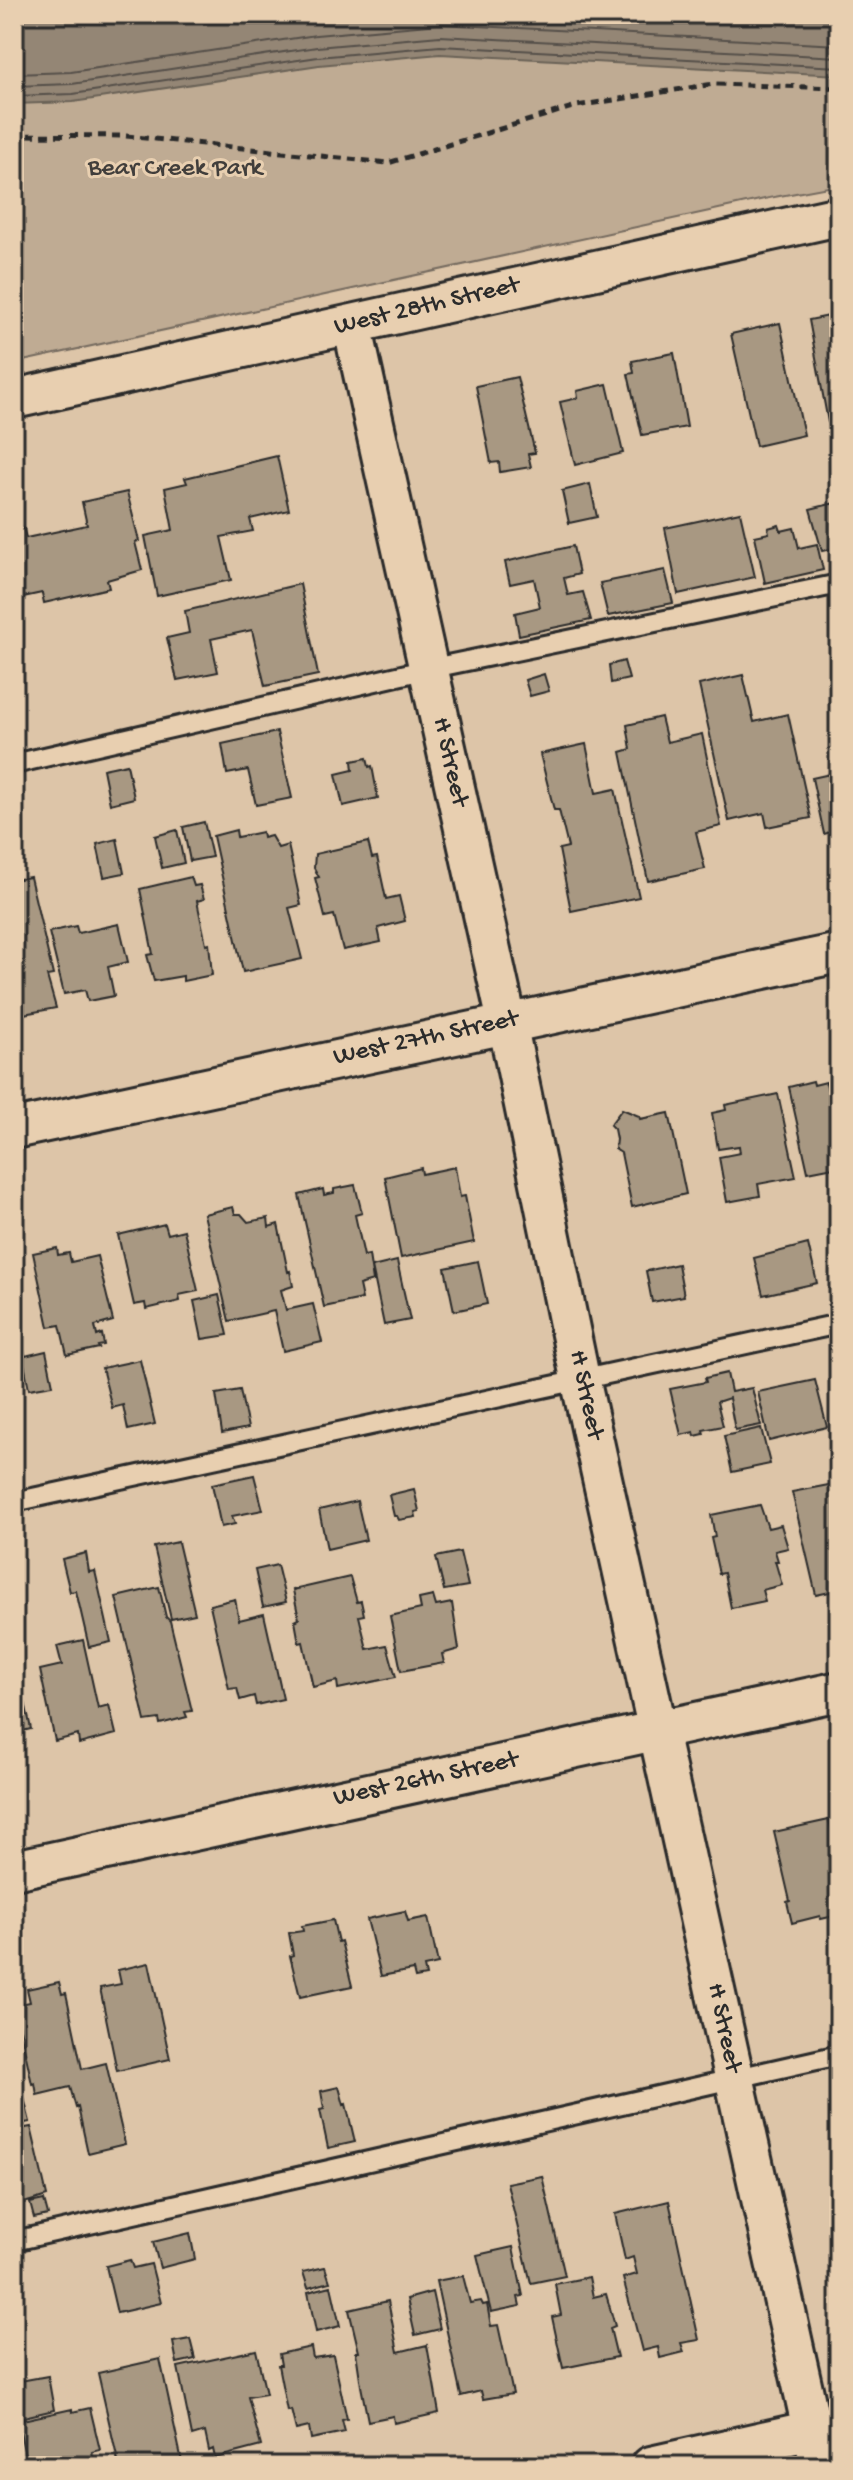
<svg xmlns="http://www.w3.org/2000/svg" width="853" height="2480" viewBox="0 0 853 2480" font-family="'Gochi Hand',sans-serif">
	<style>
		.green { fill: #bfab93; stroke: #756b5f; stroke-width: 2 }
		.water { fill: #948675; stroke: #6a6257; stroke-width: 2 }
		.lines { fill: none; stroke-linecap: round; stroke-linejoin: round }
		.shore { stroke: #554f49; stroke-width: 2 }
		.building { fill: #a89882; stroke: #2b2b2b; stroke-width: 2 }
		.service-casing { stroke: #2b2b2b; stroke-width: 24 }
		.minor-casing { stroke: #2b2b2b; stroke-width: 44 }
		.path { stroke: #2b2b2b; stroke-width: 5; stroke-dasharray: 8 6; stroke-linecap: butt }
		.service { stroke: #e8cfb0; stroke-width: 18 }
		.minor { stroke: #e8cfb0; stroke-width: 38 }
		.labels { text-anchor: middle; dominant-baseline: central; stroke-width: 6; stroke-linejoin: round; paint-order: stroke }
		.park-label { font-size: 26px; fill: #413e3b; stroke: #e8cfb0 }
		.street-label { font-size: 26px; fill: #2b2b2b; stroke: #e8cfb0 }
	</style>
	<rect width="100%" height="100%" fill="#ddc5a8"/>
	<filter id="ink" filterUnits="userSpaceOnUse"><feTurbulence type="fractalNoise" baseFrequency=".0125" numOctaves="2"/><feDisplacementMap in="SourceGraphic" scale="16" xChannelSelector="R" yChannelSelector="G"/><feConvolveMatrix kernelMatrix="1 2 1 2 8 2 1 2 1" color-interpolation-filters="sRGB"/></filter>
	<g filter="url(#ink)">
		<path class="green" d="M14 14H839V185L769 198 14 363Z"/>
		<path class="water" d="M14 14H839V75L440 54 319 65 73 102 14 104Z"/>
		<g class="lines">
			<path class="shore" d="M14 74 71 72 316 35 440 24 839 45
				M14 86 72 84 317 47 440 36 839 57
				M14 96 73 94 318 57 440 46 839 67"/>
		</g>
		<path class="building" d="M839 314V420L828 422 809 320Z
			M780 323 804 435 756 446 731 334Z
			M674 353 687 427 642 435 628 374 634 373 632 361Z
			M517 377 535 453 528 454 531 467 500 472 499 462 491 463 476 386Z
			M607 384 623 453 575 465 560 402 578 398 577 391Z
			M277 456 289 510 250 519 253 531 221 537 231 580 157 596 145 536 173 530 165 488 187 483 185 478Z
			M590 484 597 517 569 523 562 491Z
			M127 492 139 541 135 542 142 570 107 580 109 588 44 603 42 593 14 599V529L23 527 26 538 87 525 82 502Z
			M839 502V547L822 551 810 509Z
			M740 512 755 577 678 594 665 528Z
			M779 525 781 531 794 528 799 548 817 544 823 570 765 583 755 536 769 533 768 528Z
			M573 546 579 574 564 578 568 595 583 592 591 620 519 635 515 613 540 607 534 579 510 584 505 562Z
			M665 570 673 603 608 616 600 583Z
			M300 584 318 675 265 686 252 630 211 639 218 672 177 680 167 638 189 633 185 611Z
			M624 661 629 679 611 683 609 665Z
			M544 674 549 691 530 696 525 680Z
			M743 675 754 722 788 714 811 818 767 827 764 813 729 821 699 685Z
			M661 717 667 742 702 734 721 826 696 832 705 869 648 881 621 752 631 749 627 725Z
			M277 732 292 798 256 805 248 770 227 774 222 744Z
			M586 744 596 793 615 789 639 897 571 911 559 849 568 847 559 810H554L540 754Z
			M367 758 369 767 372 766 378 798 343 806 336 774 353 770 352 761Z
			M127 764 134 798 110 804 103 769Z
			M839 772V830L824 834 812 778Z
			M204 822 212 857 190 861 183 827Z
			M177 830 184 863 162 868 155 836Z
			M236 830 237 837 262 832 263 838 271 836 278 848 288 845 301 905 289 908 302 959 243 972 213 836Z
			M117 839 124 873 104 877 97 844Z
			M368 842 372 858 377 857 386 899 399 896 405 921 378 928 381 942 343 950 334 915 325 917 315 878 319 877 314 868 315 854Z
			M30 877 53 975 47 976 56 1008 18 1015 17 1009H14V880Z
			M191 877 194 886 200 885 204 899 197 901 206 944 209 943 212 975 183 981V976L154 981 147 955 153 954 140 889Z
			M119 924 128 962 108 967 114 996 88 1001 85 990 64 994 49 932 76 926 78 933Z
			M813 1081 814 1085 826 1082 828 1091 839 1089V1166L808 1172 789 1087Z
			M778 1094 796 1177 758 1184 760 1196 727 1202 719 1157 740 1153 739 1146 718 1149 712 1113 726 1110 725 1105Z
			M622 1109 639 1116 640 1119 669 1113 686 1194 632 1207 621 1153 615 1149 616 1139 614 1129 610 1125Z
			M455 1167 460 1197 465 1196 474 1242 401 1258 385 1177 421 1168 422 1174Z
			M355 1185 362 1213 355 1215 364 1256 369 1255 373 1281 359 1285 362 1299 324 1307 299 1195 323 1189 324 1195 334 1193V1189Z
			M233 1207 235 1214H241L248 1222 268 1218 269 1227 278 1224 288 1272 290 1271 293 1286 281 1290 286 1310 313 1304 322 1342 283 1351 274 1311 229 1321 204 1214Z
			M165 1224 168 1234 184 1230 198 1291 179 1295 180 1301 146 1309 145 1303 134 1305 118 1235Z
			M808 1244 817 1283 763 1295 754 1258Z
			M57 1248 58 1255 69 1253 71 1262 97 1256 113 1321 95 1326 97 1336 102 1334 104 1345 98 1346 99 1348 67 1355 60 1325 49 1327 33 1253Z
			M397 1261 410 1320 384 1325 372 1267Z
			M478 1261 487 1304 454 1311 445 1268Z
			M678 1264 684 1296 652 1302 646 1271Z
			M14 1294 25 1356 46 1351 53 1385 29 1389 24 1364 14 1367Z
			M219 1295 228 1335 202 1339 194 1301Z
			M140 1360 155 1424 128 1430 123 1405 112 1408 102 1368Z
			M727 1373 731 1392 752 1388 761 1425 735 1430 729 1398 717 1402 723 1426 703 1430 704 1434 695 1436 694 1432 681 1435 670 1389 706 1382 705 1378Z
			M815 1380 827 1427 769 1441 758 1392Z
			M240 1390 248 1428 222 1433 216 1394Z
			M761 1428 770 1464 732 1472 724 1436Z
			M254 1475 263 1510 232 1516 235 1524 221 1527 212 1484Z
			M839 1483V1590L816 1595 792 1492Z
			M414 1489 419 1511 415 1512 416 1517 399 1520 397 1516H394L389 1495Z
			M357 1501 366 1540 327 1549 319 1510Z
			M760 1505 768 1528 781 1525 788 1548 775 1551 778 1561H775L782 1585 762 1590 765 1601 731 1608 724 1573 719 1574 711 1538 715 1537 711 1515Z
			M178 1542 195 1614 171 1619 154 1547Z
			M460 1552 468 1586 444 1590 436 1557Z
			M86 1553 89 1572 95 1571 111 1642 89 1647 76 1591 70 1592 62 1559Z
			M277 1565 286 1602 263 1607 255 1570Z
			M350 1577 357 1602 361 1601 364 1615 359 1616 367 1649 387 1645 396 1677 338 1689 337 1681 313 1687 303 1642 299 1643 295 1621 299 1619 293 1590Z
			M159 1587 166 1617 170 1621 192 1711 185 1712 187 1717 160 1724 159 1719 145 1721 116 1597Z
			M433 1596 436 1606 452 1603 459 1649 442 1654 444 1663 401 1671 390 1616 421 1609 419 1599Z
			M235 1599 239 1620 264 1614 283 1699 256 1705 254 1696 240 1700 237 1688 229 1689 210 1605Z
			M83 1640 98 1708 109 1705 116 1734 79 1744 78 1735 55 1741 40 1670 62 1665 57 1646Z
			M14 1662H16L31 1729 14 1733Z
			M829 1820 839 1859V1915L821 1919 820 1916 792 1923 787 1902 790 1901 774 1832Z
			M405 1911 408 1921 428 1917 438 1964 424 1967 426 1976 415 1978 413 1970 381 1976 367 1919Z
			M333 1920 338 1942 341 1941 352 1986 300 1997 290 1956 293 1955 289 1933 303 1931 302 1926Z
			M149 1963 170 2059 117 2071 100 1988 121 1984 118 1970Z
			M59 1982 62 1994 66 1993 82 2069 106 2063 125 2144 88 2153 78 2107 76 2108 70 2087 37 2095 35 2083 32 2084 15 2005 30 2002 27 1989Z
			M339 2087 344 2105 346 2104 355 2142 328 2148 320 2110 324 2109 321 2091Z
			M22 2090 30 2122 14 2125V2092Z
			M31 2127 47 2196 14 2206V2130Z
			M542 2176 565 2276 531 2283 507 2183Z
			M44 2200 48 2215 34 2218 30 2203Z
			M669 2201 699 2340 681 2343 684 2352 660 2358 658 2347 642 2351 623 2278 637 2274 633 2257 625 2260 615 2214Z
			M190 2233 195 2259 160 2268 153 2242Z
			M513 2247 523 2296 518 2297 520 2306 491 2312 477 2255Z
			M130 2260 133 2268 151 2264 161 2303 117 2313 106 2266Z
			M325 2267 330 2282 308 2288 303 2272Z
			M463 2276 470 2303 481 2301 483 2305 487 2304 491 2326 498 2325 513 2394 483 2399 481 2391 461 2396 436 2281Z
			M589 2277 593 2297 606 2294 615 2326 610 2328 617 2357 563 2368 552 2317 561 2315 555 2284Z
			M331 2286 340 2326 316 2332 308 2292Z
			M432 2292 440 2329 415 2335 407 2299Z
			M388 2301 398 2352 427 2345 439 2413 394 2423 393 2416 368 2421 361 2386 356 2352H359L349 2310Z
			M190 2339 195 2359 177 2363 173 2342Z
			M311 2347 313 2358 333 2355 347 2419 342 2420 345 2432 311 2439 309 2427 296 2430 291 2410 287 2411 278 2365H281L279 2354Z
			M256 2350 266 2394 248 2397 261 2446 215 2458 213 2449 209 2451 205 2432 192 2436 178 2367Z
			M160 2359 183 2466H119L98 2373Z
			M48 2376 54 2410 15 2419 14 2382Z
			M90 2408 100 2450 92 2452 95 2466H27L18 2421 72 2409V2412Z"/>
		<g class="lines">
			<g class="service-casing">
				<path id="service" d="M14 764 428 669 839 584
					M14 1502 839 1324
					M14 2241 839 2055"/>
			</g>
			<g class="minor-casing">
				<path id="minor" d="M352 324 507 1022 580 1378 820 2466
					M14 399 839 216
					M14 1129 839 953
					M14 1870 839 1691
					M651 2466 839 2424"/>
			</g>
			<path class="path" d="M14 135 126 136 388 163 576 106 713 84 839 88"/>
			<use href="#service" class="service"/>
			<use href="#minor" class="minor"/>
		</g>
	</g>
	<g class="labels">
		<g class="park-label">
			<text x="175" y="169">Bear Creek Park</text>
		</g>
		<g class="street-label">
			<text transform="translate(427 307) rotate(-13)">West 28th Street</text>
			<text transform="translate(449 762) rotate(77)">H Street</text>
			<text transform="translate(426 1039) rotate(-12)">West 27th Street</text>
			<text transform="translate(585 1395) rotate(78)">H Street</text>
			<text transform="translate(426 1780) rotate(-12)">West 26th Street</text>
			<text transform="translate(723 2028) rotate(78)">H Street</text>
		</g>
	</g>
	<rect width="853" height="2480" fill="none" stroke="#e8cfb0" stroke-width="48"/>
	<rect x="24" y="24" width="805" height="2432" fill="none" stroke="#2b2b2b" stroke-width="3" filter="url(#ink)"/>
</svg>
